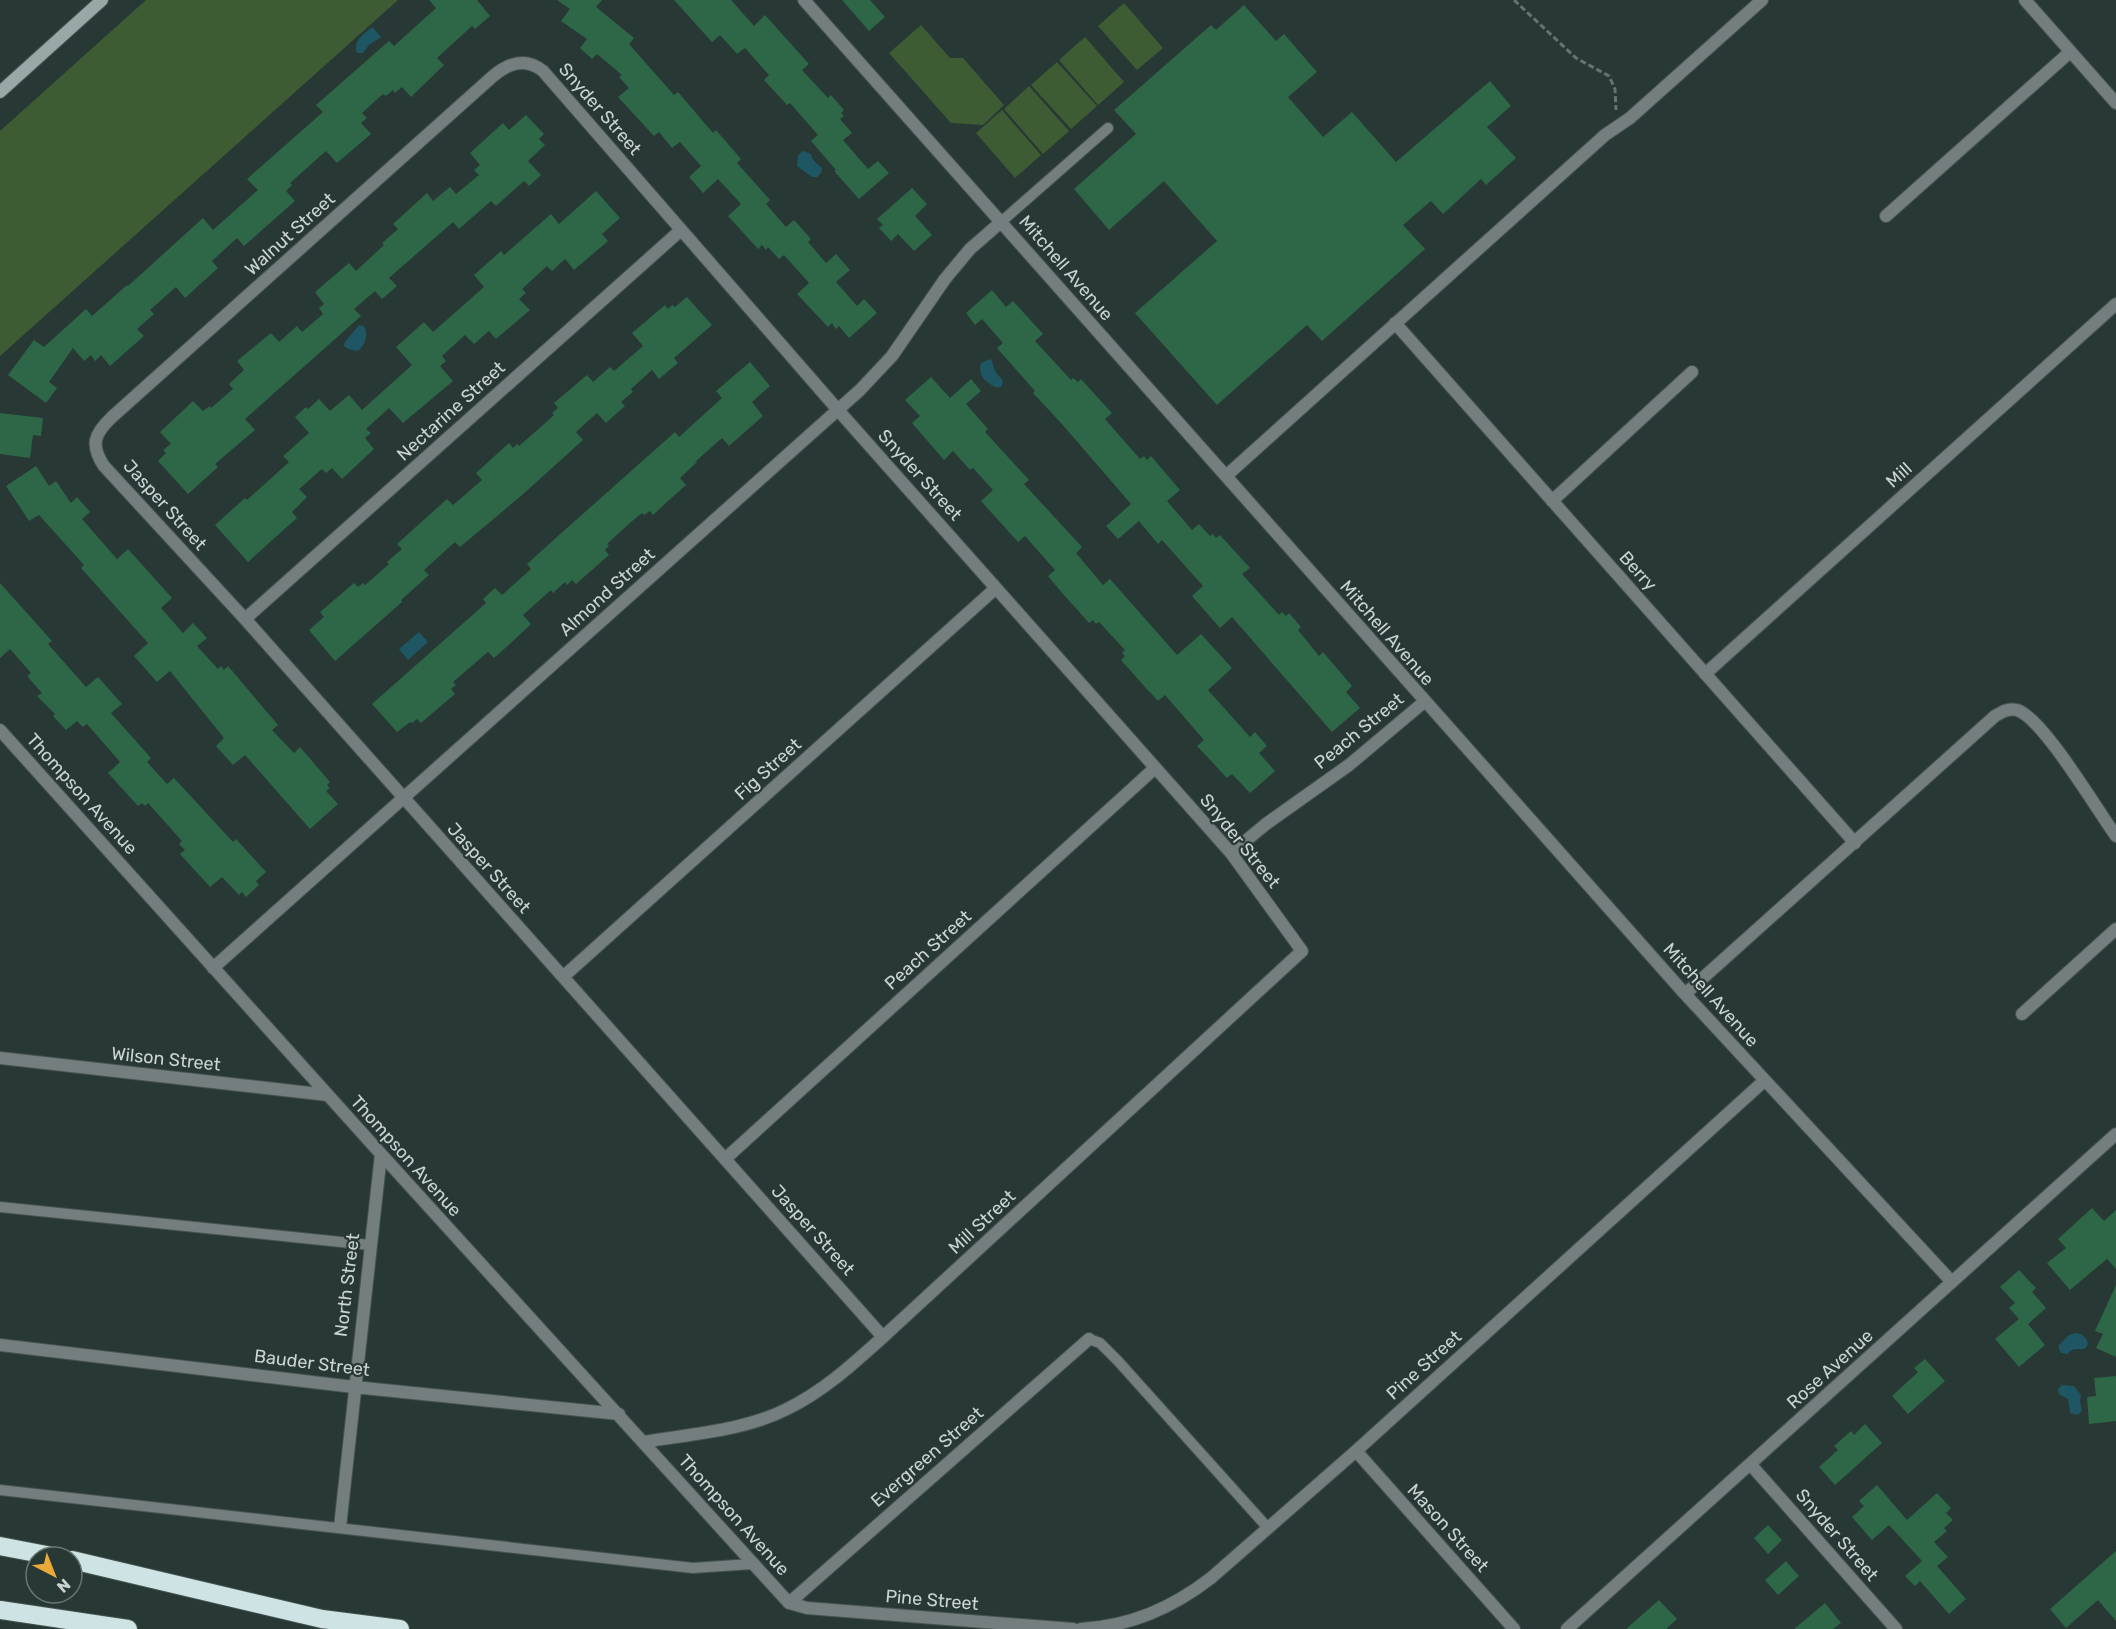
<svg xmlns="http://www.w3.org/2000/svg" width="2116" height="1629" viewBox="0 0 2116 1629" font-family="Rubik,sans-serif">
	<style>
		.green { fill: #3e5c34 }
		.water { fill: #1e5664 }
		.building { fill: #2e6648 }
		.lines { fill: none; stroke-linecap: round; stroke-linejoin: round }
		.lane-casing { stroke: #455451; stroke-width: 12 }
		.street-casing { stroke: #455451; stroke-width: 14 }
		.secondary-casing { stroke: #455451; stroke-width: 14 }
		.highway-casing { stroke: #455451; stroke-width: 20 }
		.path { stroke: #667471; stroke-width: 3; stroke-dasharray: 6 3; stroke-linecap: butt }
		.lane { stroke: #757e7e; stroke-width: 10 }
		.street { stroke: #757e7e; stroke-width: 12 }
		.secondary { stroke: #99a7a7; stroke-width: 12 }
		.highway { stroke: #cee3e3; stroke-width: 18 }
		.labels { text-anchor: middle; dominant-baseline: central; stroke-width: 4.5; stroke-linejoin: round; paint-order: stroke }
		.street-label { font-size: 18px; fill: #cad4d1; stroke: #283835 }
	</style>
	<rect width="100%" height="100%" fill="#283835"/>
	<path class="green" d="M146 0H398L0 356V131Z
		M1124 3 1163 48 1137 70 1098 26Z
		M921 25 950 58H963L1004 105 983 125 951 123 889 53Z
		M1085 37 1124 82 1098 105 1059 60Z
		M1057 62 1097 106 1071 129 1031 85Z
		M1029 86 1069 131 1043 154 1004 109Z
		M1002 110 1041 155 1015 178 976 133Z"/>
	<path class="water" d="M372 27 381 37 369 45 363 53H357C352 41 364 34 372 27Z
		M802 151 810 153 814 161 822 168 821 173 817 177H812L797 166 798 156Z
		M359 325 364 326C369 334 365 347 357 351L348 349 344 346 345 342Z
		M990 359 992 361 995 371 1003 381 1002 386 998 388C987 383 977 377 981 363Z
		M419 632 428 642 408 660 399 649Z
		M2076 1333C2083 1334 2087 1338 2088 1344 2084 1353 2079 1347 2072 1350 2070 1351 2069 1353 2067 1354L2061 1353 2058 1346 2069 1335Z
		M2062 1385 2074 1386 2081 1395 2080 1402 2082 1410 2078 1415 2070 1413 2068 1399 2059 1394 2058 1389Z"/>
	<path class="building" d="M429 0H477L490 16 475 29 472 26 437 58 444 65 411 97 402 87 395 93 393 90 386 96 383 94 362 113 367 118 361 123 371 134 337 163 326 151 290 183 292 185 286 191 295 201 244 246 237 238 212 261 218 268 185 298 176 287 150 310 154 314 137 329 144 336 110 366 101 355 95 361 91 355 84 361 73 348 49 382 57 388 46 403 8 375 34 340 44 347 86 309 92 316 127 285 128 286 203 218 213 230 258 190 247 179 323 112 316 105 389 41 394 46 436 8Z
		M557 0H602L596 7 634 38 629 44 674 95 678 92 713 133 716 130 741 159 737 163 770 200 766 204 786 227 794 220 811 239 808 242 826 263 836 254 850 270 836 282 857 306 864 299 877 313 849 338 839 326 836 329 832 323 828 327 797 294 809 283 784 255 779 259 768 247 766 250 762 245 758 249 728 216 741 204 718 179 703 193 689 177 701 166 680 142 672 148 659 132 654 136 618 97 629 88 619 77 622 75 597 54 592 59 580 48 587 39 561 21 570 9Z
		M674 0H731L754 26 765 15 809 64 802 70 828 98 831 95 844 110 841 113 844 116 840 119 852 133 843 140 868 169 878 161 889 173 859 199 834 171 836 170 811 141 818 135 790 103 787 105 764 80 769 75 745 48 737 54 720 35 712 42Z
		M842 0H870L885 17 869 31Z
		M1244 5 1276 41 1284 34 1317 72 1288 97 1323 137 1352 112 1396 162 1490 81 1511 106 1487 127 1516 158 1486 185 1481 179 1443 214 1431 201 1403 225 1425 249 1322 341 1307 325 1217 405 1135 313 1217 241 1164 181 1109 230 1074 189 1136 134 1114 110 1211 25 1216 30Z
		M526 115 544 134 539 139 545 145 528 161 541 175 529 186 524 181 496 206 491 201 459 229 453 222 389 278 397 286 382 299 375 291 354 309 361 316 245 419 255 430 215 464 218 467 188 494 158 461 166 453 163 450 171 444 160 432 193 401 203 411 210 406 211 408 233 389 229 384 244 370 237 361 271 333 279 342 297 326 302 332 323 314 319 308 324 304 315 292 349 263 356 271 384 245 382 243 398 229 393 224 427 193 433 201 450 187 456 194 479 175 474 170 480 165 470 153 503 123 509 130Z
		M912 188 927 204 915 216 932 235 914 251 898 234 891 241 879 228 883 225 877 219Z
		M596 191 620 218 602 234 608 241 574 270 565 259 552 271 547 266 522 289 526 293 519 299 530 310 496 339 489 331 474 344 465 335 442 356 446 361 440 366 453 381 403 423 389 408 366 429 371 433 365 438 374 449 342 479 332 468 326 473 322 469 299 489 307 497 292 512 297 518 248 562 215 525 245 498 247 500 289 462 283 456 309 433 295 417 306 407 308 409 319 399 330 411 349 395 362 410 412 365 396 347 424 322 433 332 484 287 474 275 501 251 504 255 551 214 559 224Z
		M992 290 1006 307 1013 301 1043 334 1035 341 1071 380 1073 378 1078 382 1081 379 1099 399 1112 413 1105 419 1140 459 1144 456 1147 460 1151 456 1180 490 1167 501 1192 530 1199 524 1210 536 1213 534 1216 538 1220 535 1250 568 1242 574 1279 615 1282 612 1286 616 1289 613 1301 627 1298 630 1319 656 1323 652 1352 686 1346 692 1360 708 1332 732 1232 617 1220 628 1192 596 1203 586 1162 540 1158 544 1139 521 1118 539 1106 526 1131 504 1061 423 1033 393 1035 391 997 348 1003 343 982 319 975 325 966 313Z
		M687 297 712 325 674 358 678 363 659 379 652 370 631 389 633 392 621 402 625 406 606 423 597 413 576 432 583 440 521 496 460 547 455 542 424 570 429 575 401 600 402 602 335 661 309 630 324 617 320 612 354 583 358 587 363 583 365 585 389 564 387 562 402 549 397 544 447 499 453 505 482 480 476 473 509 443 513 448 517 444 519 446 543 425 554 415 552 413 558 408 554 403 587 375 593 382 610 367 614 371 643 346 632 333 665 305 668 309 672 305 675 307Z
		M750 362 770 386 752 402 763 416 729 446 722 438 696 461 697 462 680 478 686 485 667 502 653 515 650 511 644 515 642 513 631 522 607 544 609 546 605 550 609 555 576 584 572 580 567 585 565 582 553 593 551 590 523 615 531 624 513 641 494 658 488 652 453 682 456 685 451 689 455 694 421 723 417 719 412 723 410 722 397 732 372 704 486 603 483 599 495 588 502 595 531 569 527 564 558 536 675 432 679 437 722 398 716 391Z
		M931 377 950 398 971 379 981 391 966 404 988 429 985 432 1029 480 1024 484 1082 547 1076 553 1103 585 1110 579 1177 655 1201 634 1232 668 1208 690 1250 737 1255 732 1267 746 1259 753 1275 771 1250 793 1232 774 1227 778 1197 746 1204 740 1165 695 1158 701 1144 686 1121 660 1125 656 1122 653 1125 650 1099 622 1096 624 1093 620 1089 623 1063 594 1048 576 1055 570 1025 536 1018 542 981 501 993 490 973 468 970 470 953 451 944 460 912 423 920 416 905 400Z
		M0 413 43 418 41 436 33 435 30 458 0 454Z
		M36 466 49 486 56 481 71 503 77 497 90 512 82 519 117 559 128 549 172 598 161 608 183 633 193 623 207 638 197 646 218 669 221 666 224 670 228 666 278 725 272 730 294 753 300 747 330 782 327 785 330 788 326 791 338 804 310 829 245 755 233 765 216 746 224 738 170 671 157 682 134 656 148 643 81 568 84 565 39 515 29 521 6 486Z
		M0 583 52 641 48 644 86 687 98 677 122 704 111 713 151 758 147 762 167 784 174 778 233 842 236 839 266 872 256 881 259 885 246 897 242 892 239 895 222 877 210 887 180 854 185 850 179 844 182 841 148 803 145 806 142 803 138 806 108 773 120 762 87 724 83 727 77 721 66 730 53 716 55 714 37 696 42 693 27 676 31 673 10 649 0 658Z
		M2092 1208 2104 1221 2116 1210V1269L2107 1259 2070 1290 2047 1263 2066 1248 2058 1239Z
		M2019 1270 2036 1288 2032 1292 2046 1308 2028 1324 2045 1345 2019 1367 1995 1339 2019 1319 2009 1308 2015 1303 2000 1287Z
		M2116 1285V1357L2096 1348 2103 1334 2095 1331Z
		M1925 1359 1945 1381 1908 1414 1892 1396 1918 1372 1914 1368Z
		M2116 1376V1421L2089 1424 2087 1397 2096 1396 2094 1378Z
		M1865 1424 1882 1443 1835 1485 1819 1467 1838 1450 1834 1446 1851 1431 1854 1435Z
		M1877 1485 1907 1520 1937 1493 1951 1508 1946 1513 1953 1520 1944 1528 1947 1531 1934 1542 1948 1557 1937 1566 1966 1599 1949 1614 1920 1581 1915 1586 1905 1576 1922 1561 1889 1525 1872 1540 1852 1517 1864 1506 1859 1501Z
		M1768 1525 1782 1540 1768 1554 1754 1538Z
		M2116 1551V1621L2098 1600 2066 1628 2050 1609Z
		M1786 1561 1799 1576 1778 1595 1765 1580Z
		M1659 1600 1677 1619 1666 1629H1626Z
		M1825 1603 1841 1623 1833 1629H1794Z"/>
	<g class="lines">
		<g class="lane-casing">
			<path id="lane" d="M1001 222 1108 128
				M0 1207 370 1245
				M1089 1339 1100 1343 1118 1361 1268 1528
				M0 1490 693 1568 752 1564"/>
		</g>
		<g class="street-casing">
			<path id="street" d="M804 0 1685 994 1952 1282
				M2025 0 2116 103
				M1886 216 2070 52
				M1395 323 1855 843
				M1226 476 1605 135 1630 118 1762 0
				M1552 501 1692 372
				M245 619 681 230
				M1705 674 2116 304
				M0 730 381 1154 789 1603 807 1608 1073 1629
				M1231 853 1266 824 1349 765 1424 702
				M213 968 860 390 892 356 945 279 970 249 1001 222
				M563 977 996 588
				M1685 994 1995 716C2002 712 2008 708 2017 710 2043 718 2097 810 2116 836
				M2022 1014 2116 929
				M0 1058 328 1095
				M725 1159 1155 768
				M0 1345 354 1387 619 1414
				M643 1442C690 1434 744 1431 787 1409 824 1391 853 1364 883 1337L1302 951 1231 853 838 410 543 71C525 57 508 63 492 77L112 417C94 434 90 445 104 466L245 619 883 1337
				M1356 1451 1514 1629
				M1751 1465 1896 1629
				M340 1527 381 1154
				M789 1603 1089 1339
				M1081 1629C1131 1626 1172 1608 1211 1578L1356 1451 1764 1081
				M1567 1629 2116 1134"/>
		</g>
		<g class="secondary-casing">
			<path id="secondary" d="M0 92 102 0"/>
		</g>
		<g class="highway-casing">
			<path id="highway" d="M0 1546 57 1557
				M72 1560 322 1619 400 1629
				M0 1610 128 1629"/>
		</g>
		<path class="path" d="M1514 0 1576 58 1609 76 1615 89 1616 110"/>
		<use href="#lane" class="lane"/>
		<use href="#street" class="street"/>
		<use href="#secondary" class="secondary"/>
		<use href="#highway" class="highway"/>
	</g>
	<g class="labels">
		<g class="street-label">
			<text transform="translate(600 109) rotate(49)">Snyder Street</text>
			<text transform="translate(290 234) rotate(-42)">Walnut Street</text>
			<text transform="translate(1066 268) rotate(49)">Mitchell Avenue</text>
			<text transform="translate(451 411) rotate(-42)">Nectarine Street</text>
			<text transform="translate(920 475) rotate(48)">Snyder Street</text>
			<text transform="translate(1899 475) rotate(-42)">Mill</text>
			<text transform="translate(165 505) rotate(48)">Jasper Street</text>
			<text transform="translate(1638 571) rotate(48)">Berry</text>
			<text transform="translate(607 592) rotate(-42)">Almond Street</text>
			<text transform="translate(1387 633) rotate(49)">Mitchell Avenue</text>
			<text transform="translate(1359 731) rotate(-39)">Peach Street</text>
			<text transform="translate(768 769) rotate(-42)">Fig Street</text>
			<text transform="translate(82 794) rotate(48)">Thompson Avenue</text>
			<text transform="translate(1240 841) rotate(51)">Snyder Street</text>
			<text transform="translate(489 868) rotate(48)">Jasper Street</text>
			<text transform="translate(928 950) rotate(-42)">Peach Street</text>
			<text transform="translate(1711 995) rotate(48)">Mitchell Avenue</text>
			<text transform="translate(166 1059) rotate(6)">Wilson Street</text>
			<text transform="translate(406 1156) rotate(48)">Thompson Avenue</text>
			<text transform="translate(982 1222) rotate(-43)">Mill Street</text>
			<text transform="translate(813 1230) rotate(48)">Jasper Street</text>
			<text transform="translate(347 1285) rotate(-83)">North Street</text>
			<text transform="translate(312 1363) rotate(7)">Bauder Street</text>
			<text transform="translate(1424 1365) rotate(-42)">Pine Street</text>
			<text transform="translate(1830 1369) rotate(-42)">Rose Avenue</text>
			<text transform="translate(927 1457) rotate(-41)">Evergreen Street</text>
			<text transform="translate(734 1515) rotate(48)">Thompson Avenue</text>
			<text transform="translate(1448 1528) rotate(48)">Mason Street</text>
			<text transform="translate(1837 1535) rotate(49)">Snyder Street</text>
			<text transform="translate(932 1600) rotate(5)">Pine Street</text>
		</g>
	</g>
	<g transform="translate(54 1575) rotate(138)"><circle r="28" fill="#283835" stroke="#697673" stroke-width="1.5"/>
	<path d="M0-4.5L10 22L0 15L-10 22Z" fill="#eaaa39"/>
	<text y="-9" font-size="16" font-weight="bold" text-anchor="middle" fill="#cad4d1">N</text>
	</g>
</svg>
